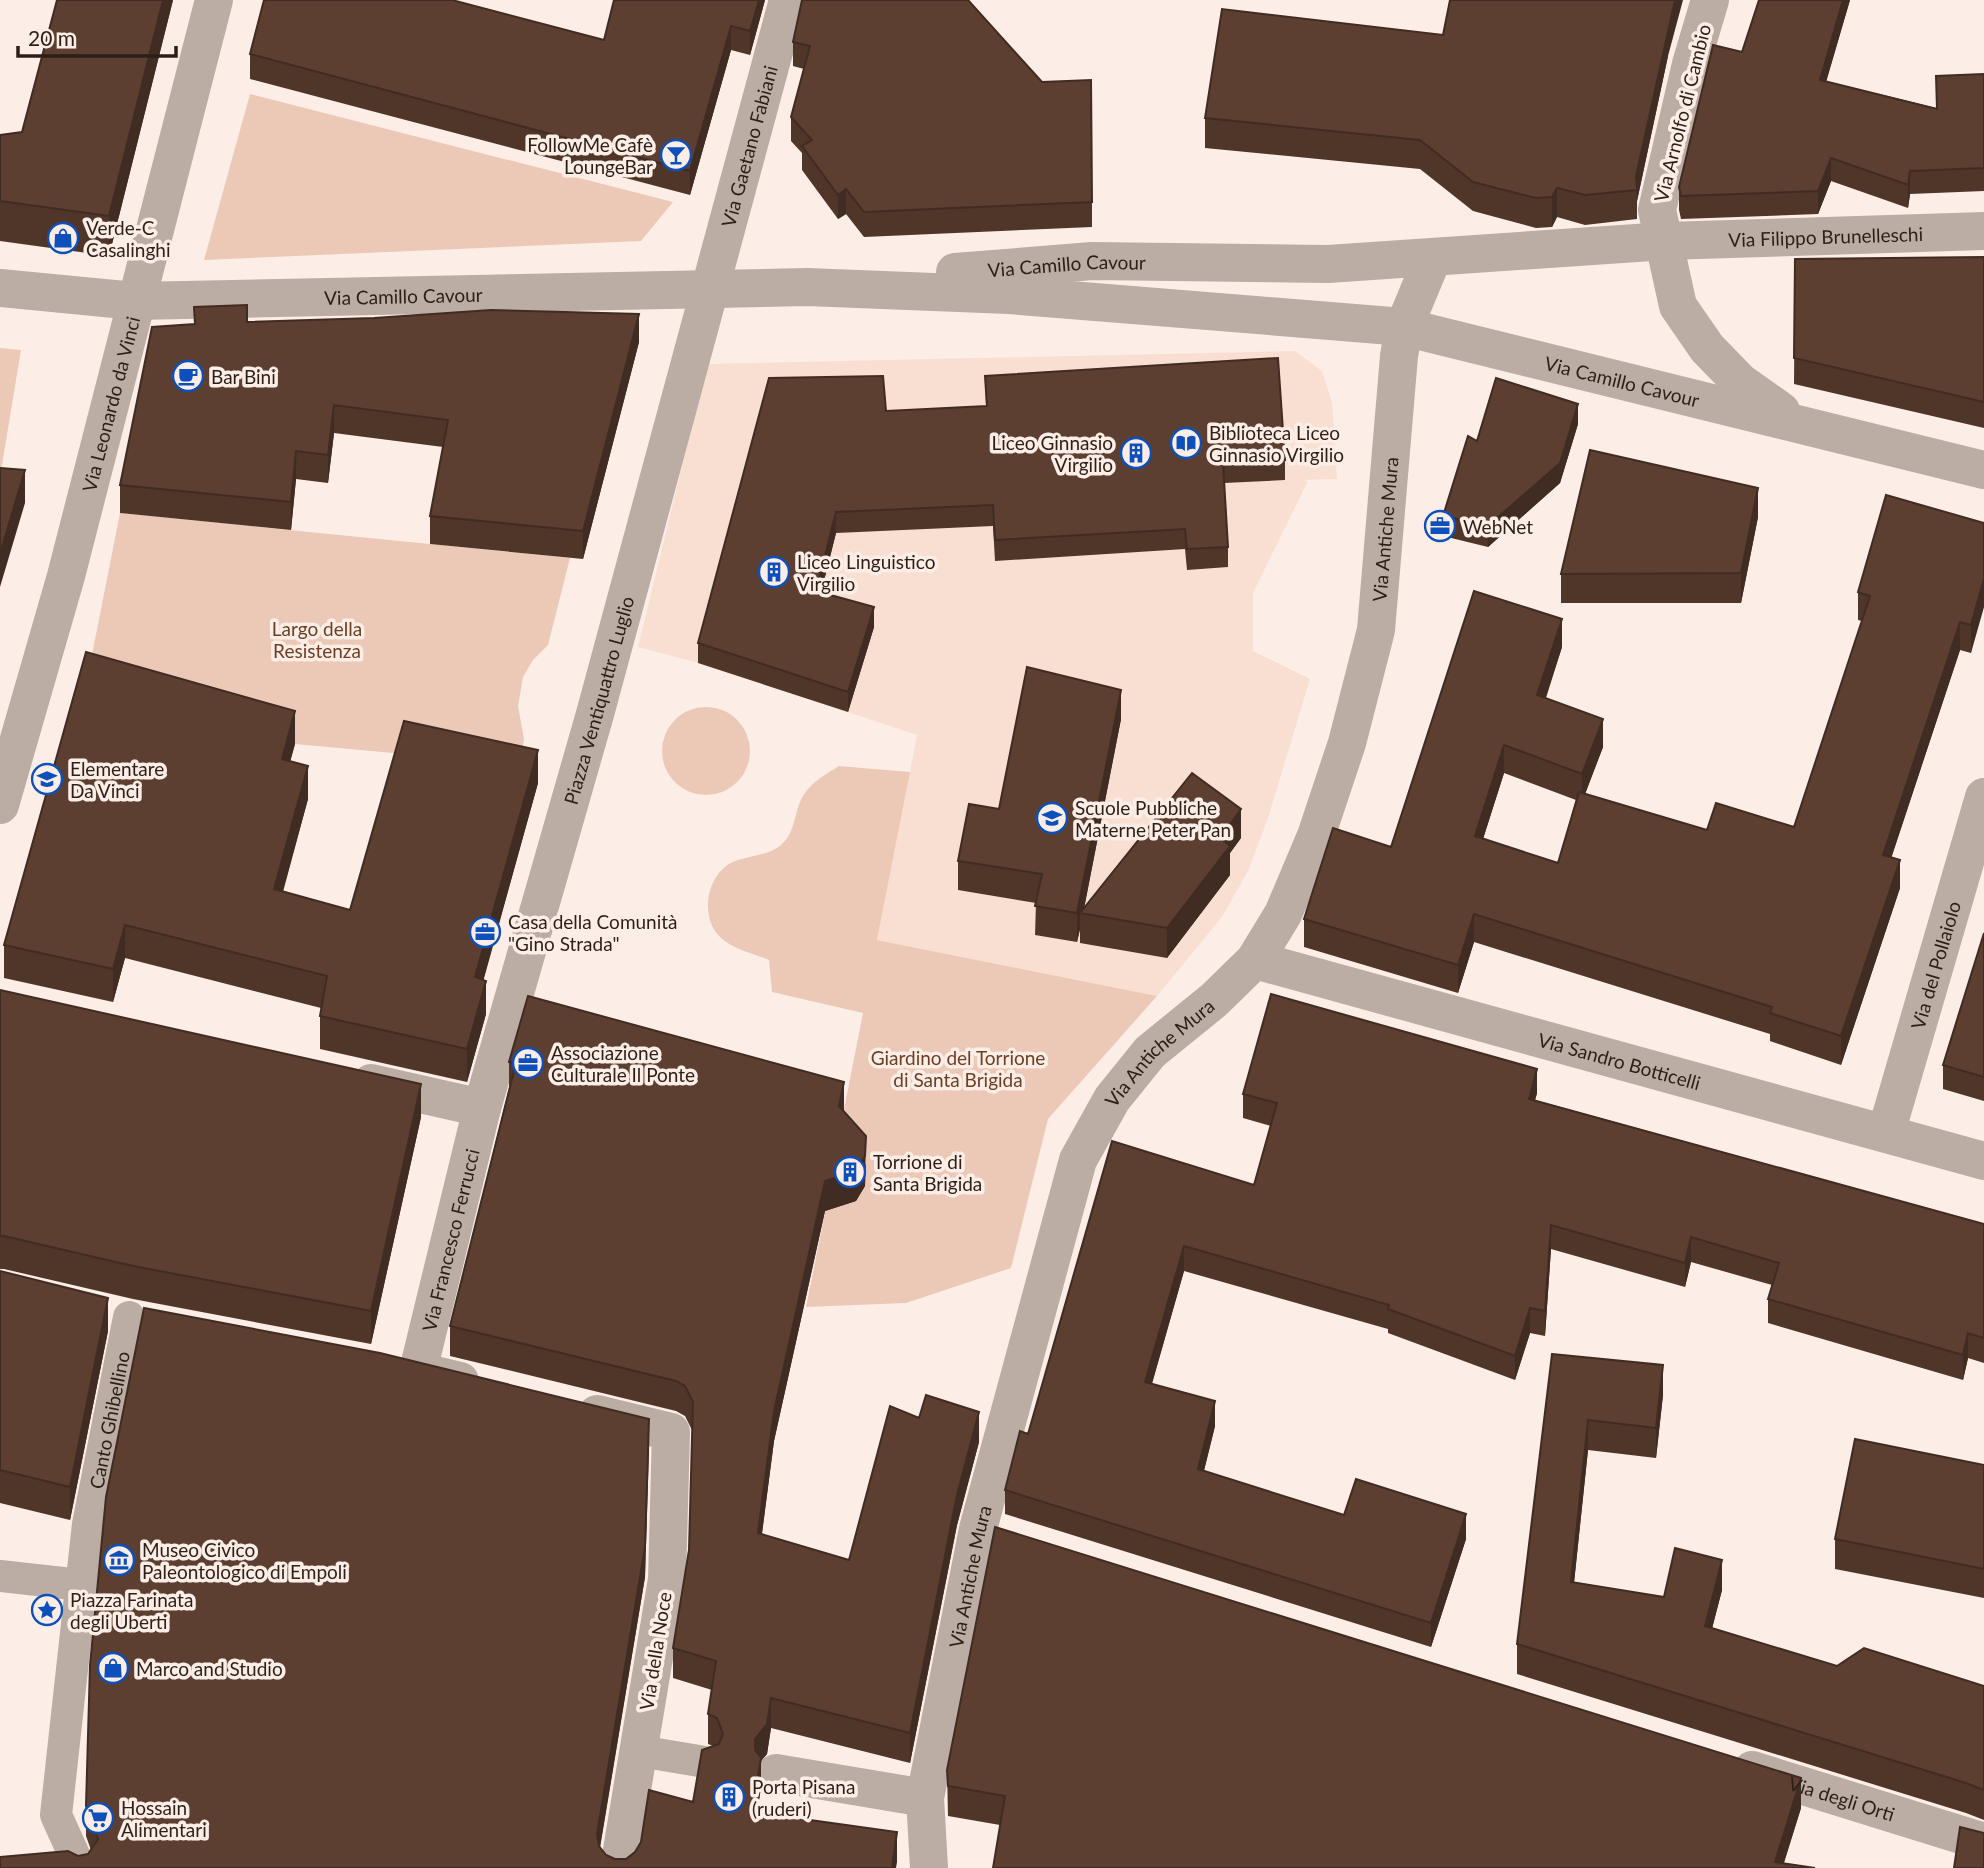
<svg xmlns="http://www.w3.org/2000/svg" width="1984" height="1868" viewBox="0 0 1984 1868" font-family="Lato,sans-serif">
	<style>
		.built { fill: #f9dfd2 }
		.green { fill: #ecc9b7 }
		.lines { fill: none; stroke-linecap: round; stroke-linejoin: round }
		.pedestrian { stroke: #bbaca4; stroke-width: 32 }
		.minor { stroke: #bbaca4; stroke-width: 38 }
		.wall { fill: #4f3629; fill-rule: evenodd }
		.shaded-wall { fill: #402c22 }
		.building { fill: #5c3f30; stroke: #402c22; stroke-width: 2 }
		.labels { text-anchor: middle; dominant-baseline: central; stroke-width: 7; stroke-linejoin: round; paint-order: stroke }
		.street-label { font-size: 19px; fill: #2b1f18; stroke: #fceee7 }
		.poi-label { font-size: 19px; fill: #2b1f18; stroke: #fceee7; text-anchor: start }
		.park-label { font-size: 19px; fill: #6e3e23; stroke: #fceee7 }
	</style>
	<rect width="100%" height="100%" fill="#fceee7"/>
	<path class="built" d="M1295 351 1322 371 1332 402 1337 479 1303 480 1308 481 1253 593V651L1310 679 1268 818 1249 869 1222 917 1157 996 877 940 917 735 698 663 638 647 707 364Z"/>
	<path class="green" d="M250 94 673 202 641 241 204 260Z
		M0 348 21 350 0 477Z
		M120 513 570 558 548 645 533 660 523 677 518 706 524 739 517 778 404 754 295 744 86 685Z
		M662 751a44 44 0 1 1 88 0a44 44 0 1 1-88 0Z
		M839 766 910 772 877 940 1157 996 1048 1119 1011 1268 906 1303 806 1307 827 1203 856 1201 865 1186 866 1166 837 1145 863 1013 772 992 769 960C753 953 734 950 721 938 701 920 705 882 726 866 740 855 766 858 781 845 794 834 794 817 800 802 808 784 823 776 839 766Z"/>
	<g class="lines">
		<g class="pedestrian">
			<path d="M0 1576 81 1585"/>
			<path d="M639 1751 705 1762"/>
			<path id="s1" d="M80 1868 56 1815 88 1524 129 1317"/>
		</g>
		<g class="minor">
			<path d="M1710 0 1691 64 1657 210 1678 306 1707 348 1740 382 1781 411"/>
			<path id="s2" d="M955 272 1092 261 1328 264 1666 241 1984 231"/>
			<path id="s3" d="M0 288 135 301 807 287 1009 295 1404 327 1984 470"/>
			<path id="s4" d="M0 805 66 576 214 0"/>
			<path id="s5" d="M1255 960 1984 1161"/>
			<path d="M371 1083 482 1108"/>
			<path id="s6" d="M1886 1133 1984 797"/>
			<path id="s7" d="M460 1381 418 1371 482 1108 595 714 788 0"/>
			<path d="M597 1414 671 1432 667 1579 619 1868"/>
			<path id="s8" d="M1752 1770 1984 1842"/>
			<path d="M776 1773 925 1798"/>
			<path id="s9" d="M929 1868 925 1798 978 1529 1078 1160 1112 1099 1150 1052 1214 1000 1255 960 1283 914 1316 836 1347 743 1376 630 1399 356 1404 327 1433 257"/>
		</g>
	</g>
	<path class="wall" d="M173 0 109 256 0 241V135L22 132Z
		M614 0H765L750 55 731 50 690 195 250 79V54L604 40Z
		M802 0 1092 202V227L864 237 846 214 838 219 802 170V153L791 141V117L804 69 793 66V42Z
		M1850 0 1826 81 1936 108V76L1984 74V191L1910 194 1908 208 1831 181 1818 214 1681 219 1679 210V187L1742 52Z
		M1443 35 1668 56 1637 201V219L1585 225 1557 217 1552 227 1536 228 1473 211 1420 169 1205 148V118Z
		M1984 257V428L1794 384 1795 259Z
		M194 307 247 322 639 342 583 559 430 544V516L443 447 334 433 328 483 296 479 291 530 120 513V485L194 324Z
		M985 376 1285 460V480L1224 483 1228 547V567L1187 570 1185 549 995 561 993 526 836 533 821 593 874 627 848 712 698 663V643L886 411 986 406Z
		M1578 424 1560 483 1488 547 1443 536V516L1477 441Z
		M1758 517 1741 603H1561V574Z
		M1984 523 1971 653 1960 650 1891 858 1900 888 1841 1065 1770 1041V1034L1474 942 1458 993 1304 947V919L1391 847 1562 647 1546 698 1603 747 1585 794 1707 830 1794 827 1862 621 1858 620V592ZM1504 773 1576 800 1558 863 1483 839Z
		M1121 719 1084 908 1241 838 1230 853V875L1167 958 1080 943V929L1077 942 1035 935 1036 903 958 890V861L999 809Z
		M295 744 290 761 308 799 283 892 350 910 538 783 483 980 486 1014 467 1082 320 1049V1016L321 1008 125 958 113 1002 4 978V945Z
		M1984 933V1101L1943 1089V1065Z
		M0 990 421 1117 371 1344 133 1299 4 1269H0Z
		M509 1062 844 1111 866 1166 865 1186 856 1201 825 1211 774 1441 762 1534 849 1560 979 1442 957 1525 910 1763 771 1728 767 1754 761 1761V1788L757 1812 897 1862 78 1856 88 1854 91 1850 86 1836V1806L649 1449 645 1577 600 1848 606 1855 615 1859H626L635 1852 693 1802 713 1746 708 1744V1714L712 1690 673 1678V1648L689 1550 692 1430 685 1416 676 1411 450 1356V1326L509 1088Z
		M1537 1093 1535 1100 1984 1224V1363L1968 1358 1963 1380 1768 1323V1299L1772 1285 1691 1262 1685 1287 1551 1249 1545 1336 1530 1333 1515 1380 1388 1333V1329L1184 1271 1152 1384 1215 1426 1204 1471 1344 1515 1466 1539 1431 1647 1005 1514V1490L1028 1434 1112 1141 1254 1185 1271 1126 1243 1118V1094Z
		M0 1271 108 1331 70 1520 0 1503Z
		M1552 1354 1663 1395 1656 1458 1588 1450 1574 1582 1664 1597 1722 1590 1712 1628 1837 1666 1984 1686V1820L1966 1813 1517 1674V1644Z
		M1984 1465V1598L1835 1569V1539Z
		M947 1770 1801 1808 1784 1863 1000 1825 948 1816Z"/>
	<path class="shaded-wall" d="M163 0H173L109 256V216Z
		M759 0H765L750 55V31Z
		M1675 0H1683L1668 56 1637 201 1636 176Z
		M1843 0H1850L1820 103V80Z
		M731 26V50L690 195V171Z
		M1831 158V181L1818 214V191Z
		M1910 171V194L1908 208V185Z
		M1557 188V217L1552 227V197Z
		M846 189V214L838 219V195Z
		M639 314V342L583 559V531Z
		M1578 404V424L1560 483 1488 547V526Z
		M334 405V433L328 483V455Z
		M296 451V479L291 530V502Z
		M25 470V503L0 587V554Z
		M1758 488V517L1741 603V573Z
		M836 512V533L816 612V591Z
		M1984 579V607L1971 653V625Z
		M874 607V627L848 712V692Z
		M1562 619V647L1537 723V695Z
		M1960 622V650L1883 883V855Z
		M1121 690V719L1083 914 1080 913V929L1077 942V913Z
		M295 711V744L282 792V759Z
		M1603 719V747L1582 802V774Z
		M1504 745V773L1475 864V836Z
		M538 750V783L475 1011V977Z
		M308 766V799L274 922V889Z
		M1241 809V838L1230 853V875L1167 958V928L1220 838Z
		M1900 860V888L1841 1065V1036Z
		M1474 914V942L1458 993V965Z
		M125 925V958L113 1002V969Z
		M486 981V1014L467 1082V1049Z
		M1537 1069V1093L1529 1123V1099Z
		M844 1082V1112L839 1106Z
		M421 1084V1117L371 1344V1311Z
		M866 1136 865 1186 856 1201 825 1211 774 1441 758 1563V1533L774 1411 825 1181Z
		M1551 1225V1249L1545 1336V1311Z
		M1691 1237V1262L1685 1287V1263Z
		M1184 1246V1271L1145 1407V1382Z
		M108 1298V1331L70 1520V1487Z
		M1530 1308V1333L1515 1380V1356Z
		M1968 1333V1358L1963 1380V1355Z
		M1663 1365V1395L1656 1458V1428Z
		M1215 1401V1426L1198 1494V1469Z
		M979 1412V1442L957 1525 910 1763V1733L957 1495Z
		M649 1419 645 1577 597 1864V1834Z
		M1588 1420V1450L1571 1612V1582Z
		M1466 1514V1539L1431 1647V1623Z
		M1722 1560V1590L1705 1656V1626Z
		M771 1698V1728L767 1754 761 1761V1788L752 1842 755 1739Z
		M1801 1778V1808L1782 1868 1775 1862Z
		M897 1832V1862L896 1868H892Z"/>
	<path class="building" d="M57 0H163L109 216 0 201V135L22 132Z
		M264 0H452L604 40 614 0H759L750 31 731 26 690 171 250 54Z
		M802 0H968L1042 82 1091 80 1092 202 864 212 846 189 838 195 802 146 812 140 791 117 810 46 793 42Z
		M1450 0H1675L1636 176 1637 190 1585 195 1557 188 1552 197 1536 198 1473 182 1420 140 1205 118 1222 9 1443 35Z
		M1759 0H1843L1820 80 1937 109 1936 76 1984 74V168L1910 171 1908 185 1831 158 1818 191 1681 196 1679 187 1713 45 1742 52Z
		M1984 257V402L1794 358 1795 259Z
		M247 305V322L374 318 491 310 639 314 583 531 430 516 448 420 334 405 328 455 296 451 291 502 120 485 152 327 195 324 194 307Z
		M1278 358 1285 460 1223 463 1228 547 1187 549 1185 529 995 540 993 505 836 512 816 591 874 607 848 692 698 643 769 378 883 376 886 411 987 406 985 376Z
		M1496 378 1578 404 1560 463 1488 526 1443 516 1468 436 1477 441Z
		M1590 450 1758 488 1741 573 1561 574Z
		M0 468 25 470 0 554Z
		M1886 495 1984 523V579L1971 625 1960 622 1883 855 1900 860 1841 1036 1770 1013 1772 1007 1474 914 1458 965 1304 919 1333 828 1391 847 1474 591 1562 619 1537 695 1603 719 1582 774 1504 745 1475 836 1558 863 1579 792 1707 830 1716 803 1794 827 1870 596 1858 592Z
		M86 652 295 711 282 759 308 766 274 889 350 910 404 721 538 750 475 977 486 981 467 1049 320 1016 327 976 125 925 113 969 4 945Z
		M1027 667 1121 690 1077 913 1035 906 1042 874 958 861 969 804 999 809Z
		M1192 773 1241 809 1220 838 1230 846 1167 928 1080 913Z
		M1984 933V1077L1943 1065Z
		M0 990 421 1084 371 1311 133 1266 4 1236H0Z
		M1271 994 1537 1069 1529 1099 1984 1224V1338L1968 1333 1963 1355 1768 1299 1779 1263 1691 1237 1685 1263 1551 1225 1545 1311 1530 1308 1515 1356 1388 1309 1389 1305 1184 1246 1145 1382 1215 1401 1198 1469 1344 1515 1356 1479 1466 1514 1431 1623 1005 1490 1020 1431 1028 1434 1112 1141 1254 1185 1277 1103 1243 1094Z
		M528 996 844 1082 839 1106 866 1136 865 1156 856 1171 825 1181 774 1411 758 1533 849 1560 890 1406 919 1418 926 1395 979 1412 957 1495 910 1733 771 1698 767 1724 755 1739V1750L761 1758 752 1812 897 1832 892 1868H0V1857L68 1851 78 1856 88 1854 98 1839 86 1806 90 1665 106 1497 144 1308 380 1353 649 1419 645 1547 597 1834 599 1846 606 1855 615 1859H626L635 1852 641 1842 649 1790 693 1802 702 1750 719 1744 723 1734 717 1718 708 1714 716 1661 673 1648 689 1550 693 1402 685 1386 676 1381 450 1326 516 1063 509 1062Z
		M0 1271 108 1298 70 1487 0 1470Z
		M1552 1354 1663 1365 1656 1428 1588 1420 1571 1582 1664 1597 1675 1548 1722 1560 1705 1626 1837 1666 1864 1648 1984 1686V1790L1966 1783 1517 1644Z
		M1855 1439 1984 1465V1569L1835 1539Z
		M995 1527 1801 1778 1775 1862 1815 1868H993L1005 1796 948 1786 947 1770Z
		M1960 1827 1984 1833V1868H1954Z"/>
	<defs>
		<g id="bar-ring" transform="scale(1.575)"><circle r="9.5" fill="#fceee7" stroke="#0d50bb" stroke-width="1.5"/><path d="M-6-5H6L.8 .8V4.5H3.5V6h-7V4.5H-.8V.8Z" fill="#0d50bb"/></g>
		<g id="shop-ring" transform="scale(1.575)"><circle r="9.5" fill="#fceee7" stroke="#0d50bb" stroke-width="1.5"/><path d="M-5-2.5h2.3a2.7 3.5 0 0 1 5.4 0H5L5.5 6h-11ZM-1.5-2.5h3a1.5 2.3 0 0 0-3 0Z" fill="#0d50bb"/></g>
		<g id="cafe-ring" transform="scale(1.575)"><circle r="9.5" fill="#fceee7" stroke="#0d50bb" stroke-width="1.5"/><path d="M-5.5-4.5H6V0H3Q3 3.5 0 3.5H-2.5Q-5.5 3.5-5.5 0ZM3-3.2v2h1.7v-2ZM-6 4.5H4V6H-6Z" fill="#0d50bb"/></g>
		<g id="library-ring" transform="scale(1.575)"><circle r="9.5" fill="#fceee7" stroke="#0d50bb" stroke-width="1.5"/><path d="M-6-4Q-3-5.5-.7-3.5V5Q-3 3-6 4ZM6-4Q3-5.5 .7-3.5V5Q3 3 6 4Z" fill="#0d50bb"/></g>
		<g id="building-ring" transform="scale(1.575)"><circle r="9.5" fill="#fceee7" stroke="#0d50bb" stroke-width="1.5"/><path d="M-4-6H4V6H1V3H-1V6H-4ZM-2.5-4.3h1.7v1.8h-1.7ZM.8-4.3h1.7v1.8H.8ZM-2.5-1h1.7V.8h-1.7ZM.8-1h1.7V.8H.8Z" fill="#0d50bb"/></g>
		<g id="office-ring" transform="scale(1.575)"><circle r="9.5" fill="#fceee7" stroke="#0d50bb" stroke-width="1.5"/><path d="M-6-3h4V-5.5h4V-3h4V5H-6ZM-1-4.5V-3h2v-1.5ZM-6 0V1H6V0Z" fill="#0d50bb"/></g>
		<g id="school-ring" transform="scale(1.575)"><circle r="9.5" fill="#fceee7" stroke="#0d50bb" stroke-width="1.5"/><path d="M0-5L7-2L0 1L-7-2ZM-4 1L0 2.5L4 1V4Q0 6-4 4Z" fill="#0d50bb"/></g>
		<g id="museum-ring" transform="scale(1.575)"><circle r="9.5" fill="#fceee7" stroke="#0d50bb" stroke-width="1.5"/><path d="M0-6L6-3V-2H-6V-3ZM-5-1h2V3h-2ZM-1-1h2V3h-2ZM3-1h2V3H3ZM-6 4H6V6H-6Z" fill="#0d50bb"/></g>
		<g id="sight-ring" transform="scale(1.575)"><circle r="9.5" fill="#fceee7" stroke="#0d50bb" stroke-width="1.5"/><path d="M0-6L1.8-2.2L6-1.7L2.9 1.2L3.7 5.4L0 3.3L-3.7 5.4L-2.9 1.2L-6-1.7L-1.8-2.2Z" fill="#0d50bb"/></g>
		<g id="supermarket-ring" transform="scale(1.575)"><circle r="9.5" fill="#fceee7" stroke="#0d50bb" stroke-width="1.5"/><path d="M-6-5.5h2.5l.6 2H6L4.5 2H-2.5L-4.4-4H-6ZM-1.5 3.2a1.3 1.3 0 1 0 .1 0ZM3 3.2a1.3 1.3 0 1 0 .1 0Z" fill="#0d50bb"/></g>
	</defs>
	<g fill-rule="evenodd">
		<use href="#bar-ring" x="676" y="155"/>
		<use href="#shop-ring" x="63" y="238"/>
		<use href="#cafe-ring" x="188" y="376"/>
		<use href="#library-ring" x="1186" y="443"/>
		<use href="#building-ring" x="1136" y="453"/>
		<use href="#office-ring" x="1440" y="526"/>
		<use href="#building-ring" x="774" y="572"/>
		<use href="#school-ring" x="47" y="779"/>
		<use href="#school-ring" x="1052" y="818"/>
		<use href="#office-ring" x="485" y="932"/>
		<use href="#office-ring" x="528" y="1063"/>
		<use href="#building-ring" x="850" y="1172"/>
		<use href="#museum-ring" x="119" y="1560"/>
		<use href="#sight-ring" x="47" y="1610"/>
		<use href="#shop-ring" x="113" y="1668"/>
		<use href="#building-ring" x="729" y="1797"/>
		<use href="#supermarket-ring" x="98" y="1818"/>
	</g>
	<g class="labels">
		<g class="street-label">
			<text transform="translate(1682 113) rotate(-76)">Via Arnolfo di Cambio</text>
			<text stroke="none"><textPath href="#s7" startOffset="1312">Via Gaetano Fabiani</textPath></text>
			<text stroke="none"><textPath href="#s2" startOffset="872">Via Filippo Brunelleschi</textPath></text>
			<text stroke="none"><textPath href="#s2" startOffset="112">Via Camillo Cavour</textPath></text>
			<text stroke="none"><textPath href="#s3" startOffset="404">Via Camillo Cavour</textPath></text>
			<text stroke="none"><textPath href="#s3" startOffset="1631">Via Camillo Cavour</textPath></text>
			<text stroke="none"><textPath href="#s4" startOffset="416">Via Leonardo da Vinci</textPath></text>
			<text stroke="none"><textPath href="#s9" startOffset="1451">Via Antiche Mura</textPath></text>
			<text stroke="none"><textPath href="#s7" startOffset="738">Piazza Ventiquattro Luglio</textPath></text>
			<text stroke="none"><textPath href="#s6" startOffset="175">Via del Pollaiolo</textPath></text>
			<text stroke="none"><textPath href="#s9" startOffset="863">Via Antiche Mura</textPath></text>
			<text stroke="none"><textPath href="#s5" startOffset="378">Via Sandro Botticelli</textPath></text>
			<text stroke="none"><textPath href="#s7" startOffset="178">Via Francesco Ferrucci</textPath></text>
			<text stroke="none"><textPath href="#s1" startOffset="457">Canto Ghibellino</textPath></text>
			<text stroke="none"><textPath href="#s9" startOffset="296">Via Antiche Mura</textPath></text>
			<text transform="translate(655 1651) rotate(-81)">Via della Noce</text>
			<text stroke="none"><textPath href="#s8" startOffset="94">Via degli Orti</textPath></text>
		</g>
		<g class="poi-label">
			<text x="653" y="144" text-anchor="end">FollowMe Cafè<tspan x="653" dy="22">LoungeBar</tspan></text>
			<text x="86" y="227">Verde-C<tspan x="86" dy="22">Casalinghi</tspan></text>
			<text x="211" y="376">Bar Bini</text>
			<text x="1209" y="432">Biblioteca Liceo<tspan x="1209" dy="22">Ginnasio Virgilio</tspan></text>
			<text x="1113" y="442" text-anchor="end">Liceo Ginnasio<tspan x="1113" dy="22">Virgilio</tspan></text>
			<text x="1463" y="526">WebNet</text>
			<text x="797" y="561">Liceo Linguistico<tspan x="797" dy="22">Virgilio</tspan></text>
			<text x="70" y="768">Elementare<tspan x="70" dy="22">Da Vinci</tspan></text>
			<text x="1075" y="807">Scuole Pubbliche<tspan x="1075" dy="22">Materne Peter Pan</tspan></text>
			<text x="508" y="921">Casa della Comunità<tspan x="508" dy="22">"Gino Strada"</tspan></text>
			<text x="551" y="1052">Associazione<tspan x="551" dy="22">Culturale Il Ponte</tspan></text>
			<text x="873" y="1161">Torrione di<tspan x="873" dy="22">Santa Brigida</tspan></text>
			<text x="142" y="1549">Museo Civico<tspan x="142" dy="22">Paleontologico di Empoli</tspan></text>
			<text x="70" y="1599">Piazza Farinata<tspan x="70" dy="22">degli Uberti</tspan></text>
			<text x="136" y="1668">Marco and Studio</text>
			<text x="752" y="1786">Porta Pisana<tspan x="752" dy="22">(ruderi)</tspan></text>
			<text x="121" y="1807">Hossain<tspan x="121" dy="22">Alimentari</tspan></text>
		</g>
		<g class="park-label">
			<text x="317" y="628">Largo della<tspan x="317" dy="22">Resistenza</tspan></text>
			<text x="958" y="1057">Giardino del Torrione<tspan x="958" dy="22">di Santa Brigida</tspan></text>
		</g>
	</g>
	<path d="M18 46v10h158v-10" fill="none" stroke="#2b1f18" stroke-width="3.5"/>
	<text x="28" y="46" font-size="21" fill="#2b1f18" stroke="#fceee7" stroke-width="5" paint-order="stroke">20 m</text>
</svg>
